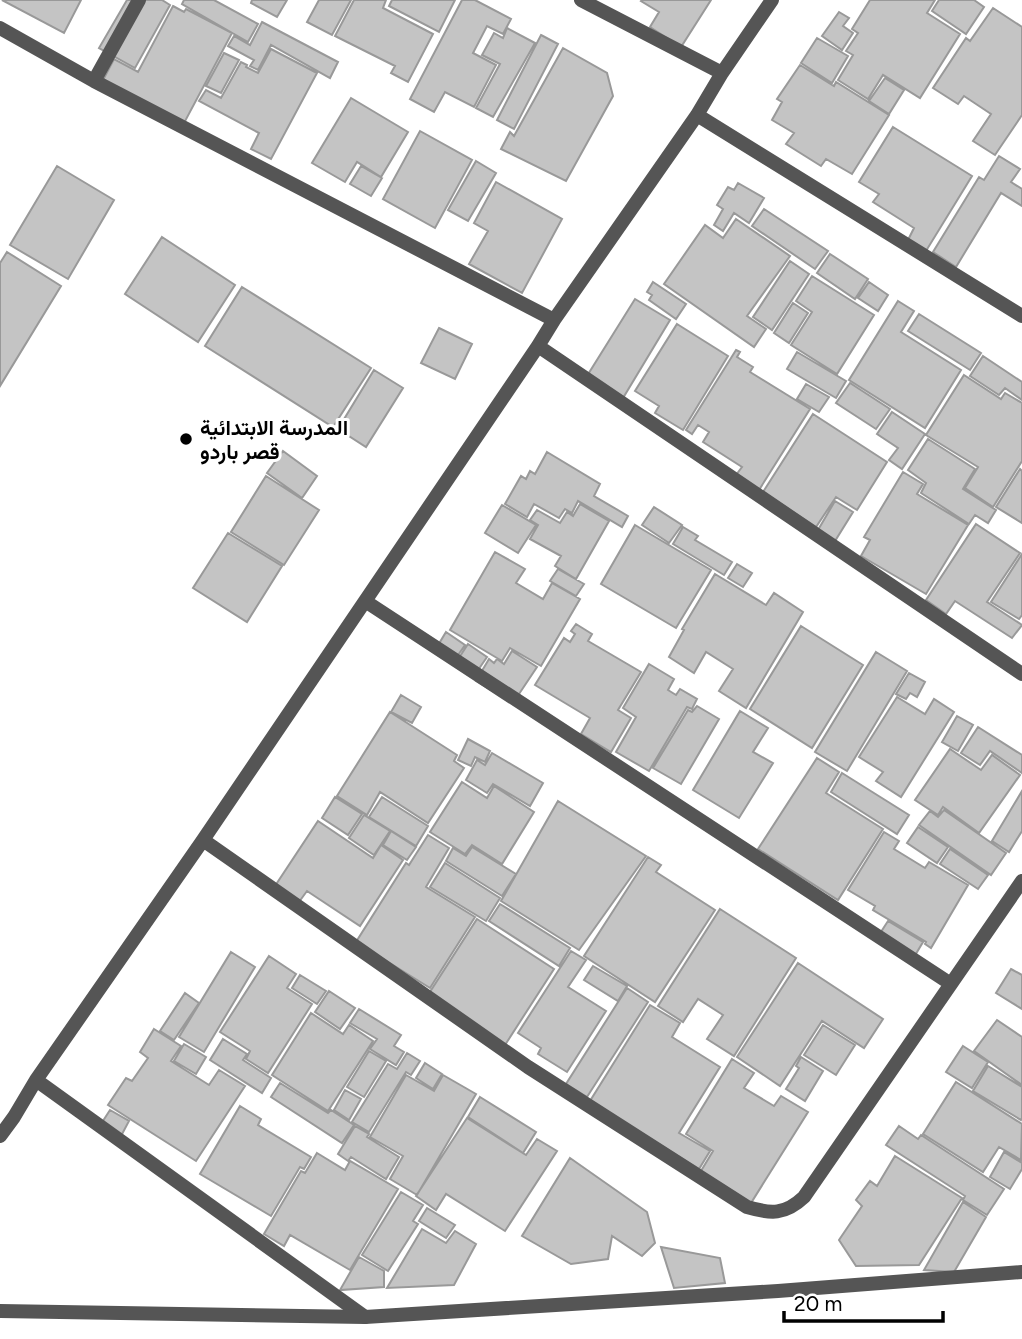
<svg xmlns="http://www.w3.org/2000/svg" width="1022" height="1339" viewBox="0 0 1022 1339" font-family="Figtree,Vazirmatn,sans-serif">
	<style>
		.building { fill: #c4c4c4; stroke: #999; stroke-width: 2 }
		.lines { fill: none; stroke-linecap: round; stroke-linejoin: round }
		.minor { stroke: #555; stroke-width: 14 }
		.tertiary { stroke: #555; stroke-width: 14 }
		.poi-dot { fill: #000; stroke: #fff; stroke-width: 2.5 }
		.labels { text-anchor: middle; dominant-baseline: central; stroke-width: 6; stroke-linejoin: round; paint-order: stroke }
		.poi-label { font-size: 21px; font-weight: bold; fill: #000; stroke: #fff; text-anchor: start }
	</style>
	<rect width="100%" height="100%" fill="#fff"/>
	<path class="building" d="M2 0H81L64 33Z
		M127 0H162L170 5 135 68 99 48Z
		M184 0H214L258 24 248 42 182 4Z
		M252 0H287L277 17 251 3Z
		M319 0H351L332 35 307 22Z
		M354 0H386L383 8 433 34 408 82 391 73 395 66 335 36Z
		M392 0H455L439 32 389 6Z
		M462 0H475L511 19 503 34 487 26 473 53 496 65 474 107 445 92 434 112 410 99Z
		M642 0H711L681 47 650 27 659 12 641 1Z
		M870 0H935L927 13 960 34 920 98 883 75 868 99 838 80 853 55 846 51 858 33 852 29Z
		M939 0H974L984 7 966 34 932 11Z
		M173 6 184 12 186 9 232 33 183 125 102 82 114 59 138 72Z
		M993 8 1022 27V115L995 155 973 141 991 114 964 96 958 104 933 88 966 38 970 41Z
		M839 12 849 18 843 26 853 33 842 50 822 36Z
		M262 22 338 62 330 78 271 45 258 70 250 66 254 60 228 46 234 36 250 45Z
		M507 28 535 43 493 117 476 108 500 64 482 55 494 33 503 38Z
		M541 35 558 44 514 129 497 120Z
		M817 38 848 56 832 83 801 63Z
		M563 48 607 73 613 96 566 181 501 149 510 132 514 136Z
		M271 49 317 73 271 159 251 149 259 133 199 101 206 90 221 98 241 62 247 65 246 67 258 73Z
		M224 53 239 60 221 93 206 86Z
		M800 65 834 86 836 82 889 115 852 174 826 159 821 166 786 144 794 133 772 120 782 102 777 99Z
		M885 78 904 90 889 114 869 101Z
		M351 98 408 132 381 177 357 162 345 182 312 163Z
		M893 127 972 176 926 251 908 240 914 228 873 202 879 194 859 182Z
		M420 131 472 160 435 228 383 199Z
		M999 156 1020 169 1011 182 1022 189V206L1001 193 956 267 933 252 979 177 984 180Z
		M476 161 496 173 468 221 448 210Z
		M57 166 114 200 68 279 10 245Z
		M361 166 382 178 371 196 350 184Z
		M496 182 562 219 522 293 469 264 488 231 474 223Z
		M738 183 764 198 749 223 734 213 723 231 714 225 723 209 717 205 728 187 734 190Z
		M764 209 828 251 815 269 752 226Z
		M736 219 790 256 747 316 766 329 754 347 664 284 705 225 723 238Z
		M162 237 235 285 198 342 125 294Z
		M7 252 61 286 0 386V263Z
		M830 254 868 279 855 299 817 273Z
		M790 261 809 274 772 330 753 317Z
		M812 276 874 315 837 374 791 345 812 312 796 301Z
		M653 282 686 304 676 319 649 300 652 295 647 292Z
		M869 282 888 295 878 311 858 298Z
		M242 287 371 368 333 427 205 346Z
		M635 299 670 320 623 398 587 376Z
		M898 301 914 311 901 332 961 370 925 428 849 380Z
		M793 303 808 313 789 343 774 333Z
		M919 314 981 353 970 370 908 331Z
		M677 324 728 356 683 430 655 413 659 406 635 391Z
		M439 328 472 344 455 379 421 363Z
		M736 350 740 352 737 357 753 367 750 372 810 409 759 490 736 475 742 467 703 442 709 432 698 425 692 434 686 430Z
		M797 352 846 381 836 398 787 369Z
		M983 356 1022 382V400L1005 388 999 395 970 376Z
		M374 370 403 388 366 447 338 429Z
		M964 375 1001 399 1005 393 1022 403V461L993 507 965 488 978 467 926 435Z
		M850 383 890 409 876 429 836 403Z
		M806 384 829 397 819 412 797 399Z
		M892 412 925 434 902 469 889 460 898 448 877 434Z
		M813 414 887 462 857 510 836 497 816 527 763 492Z
		M928 439 975 469 963 489 996 510 988 523 975 515 969 524 921 493 926 483 908 470Z
		M283 451 317 476 302 498 267 473Z
		M547 452 600 484 594 496 628 516 622 527 578 501 572 513 565 509 559 518 534 504 527 517 505 504 521 476 526 479 530 471 535 474Z
		M1020 469 1022 471V523L996 507Z
		M903 472 923 484 917 494 968 525 926 594 861 556 870 540 864 537Z
		M266 476 319 510 284 565 231 532Z
		M835 501 853 512 835 541 818 530Z
		M580 504 609 521 576 579 555 566 561 556 530 539 538 525 530 520 537 510 560 523 567 512 573 516Z
		M502 505 536 525 518 553 485 533Z
		M654 507 682 525 669 543 642 525Z
		M976 524 1020 553 987 602 1022 625 1012 638 955 601 946 614 926 600Z
		M635 525 711 570 676 628 601 584Z
		M683 527 698 536 695 540 732 562 724 575 673 544Z
		M228 533 282 566 247 622 193 588Z
		M495 552 525 569 516 583 543 599 552 583 580 599 541 666 510 648 502 661 450 630Z
		M1022 554V615L1019 619 991 602Z
		M737 564 752 573 743 587 728 578Z
		M558 569 584 584 576 596 550 581Z
		M715 574 766 605 774 593 803 612 746 708 719 691 733 669 706 652 694 673 669 657 684 630 682 629Z
		M576 624 592 634 588 641 641 672 618 710 631 718 611 752 581 734 590 718 535 685 564 638 570 642 575 634 571 631Z
		M801 626 863 665 812 748 750 709Z
		M446 632 465 645 456 658 437 647Z
		M468 644 487 657 474 676 455 664Z
		M512 651 537 667 513 703 476 681 489 659 494 663 497 659 504 664Z
		M876 652 907 671 847 771 815 752Z
		M649 664 674 679 668 690 676 695 680 689 697 699 692 709 687 707 649 771 616 752 636 717 623 708Z
		M909 673 925 682 917 697 910 693 906 699 896 694Z
		M401 695 421 707 412 723 391 712Z
		M897 697 925 714 934 699 954 712 901 797 876 781 883 772 859 757Z
		M697 706 719 719 681 784 653 768 688 710 692 712Z
		M740 711 768 728 753 752 773 763 739 818 693 790Z
		M390 712 457 755 454 761 464 768 428 823 380 792 367 815 337 796Z
		M957 716 973 725 958 751 942 742Z
		M978 727 1022 755V773L990 751 980 765 961 753Z
		M468 739 490 751 485 762 475 757 471 766 458 760Z
		M950 749 981 770 992 755 1020 775 979 833 943 807 938 815 915 800Z
		M492 753 543 783 530 806 493 784 487 793 466 780 477 760 485 765Z
		M817 758 839 772 826 793 883 829 838 900 758 849Z
		M842 773 909 815 897 834 831 792Z
		M462 782 487 798 494 786 534 812 502 864 472 845 465 854 430 832Z
		M1022 791V831L1009 852 992 841Z
		M335 797 362 814 348 835 322 818Z
		M382 797 428 826 416 846 369 817Z
		M558 801 646 856 579 950 501 901Z
		M944 810 1006 853 991 875 919 825 930 811 938 817Z
		M364 815 390 831 374 855 349 838Z
		M318 821 373 858 381 845 403 860 360 926 307 891 299 902 275 886Z
		M918 827 948 847 937 863 907 843Z
		M391 831 416 847 407 860 383 845Z
		M884 832 899 841 894 849 925 868 929 862 968 885 931 948 925 944 926 942 873 910 875 906 848 890Z
		M428 835 449 848 426 887 475 917 430 988 356 942 406 863 409 865Z
		M472 847 516 874 502 896 446 861 453 848 466 856Z
		M950 849 988 875 978 889 940 864Z
		M648 857 661 865 656 872 715 910 655 1002 584 956Z
		M445 863 500 898 486 921 430 887Z
		M500 904 570 948 559 966 489 921Z
		M720 909 796 958 734 1056 707 1039 723 1015 698 999 683 1022 658 1006Z
		M477 919 554 969 505 1045 428 995Z
		M888 921 923 942 914 957 879 935Z
		M571 951 586 960 568 987 606 1011 567 1072 538 1054 541 1048 518 1033Z
		M231 952 255 967 204 1052 179 1037Z
		M269 956 296 974 287 988 312 1004 268 1073 246 1059 250 1051 220 1032Z
		M798 963 883 1019 864 1048 822 1021 780 1086 737 1057Z
		M593 966 627 986 618 1001 584 980Z
		M1011 969 1022 975V1009L996 993Z
		M300 975 326 991 317 1004 292 988Z
		M627 988 648 1002 587 1097 566 1084Z
		M329 991 355 1008 340 1029 315 1012Z
		M185 993 199 1003 174 1040 160 1031Z
		M650 1005 680 1023 672 1037 720 1067 679 1133 710 1151 699 1169 590 1101Z
		M359 1009 401 1035 394 1046 404 1052 396 1065 370 1049 377 1039 350 1023Z
		M311 1013 343 1034 349 1025 373 1041 328 1111 272 1075Z
		M997 1020 1022 1037V1085L974 1051Z
		M823 1025 855 1045 836 1075 804 1055Z
		M154 1029 181 1046 171 1061 209 1085 219 1070 245 1086 196 1161 108 1105 126 1078 132 1081 148 1058 140 1052Z
		M223 1039 247 1054 243 1060 271 1078 262 1093 210 1060Z
		M184 1044 206 1057 196 1074 174 1061Z
		M963 1046 988 1062 972 1088 946 1072Z
		M369 1051 386 1061 364 1097 347 1087Z
		M407 1053 420 1061 411 1075 406 1072 369 1132 352 1122 388 1064 397 1069Z
		M801 1057 823 1071 805 1101 786 1089 799 1068 796 1066Z
		M732 1059 754 1073 744 1088 774 1106 781 1096 808 1112 751 1203 701 1171 713 1151 686 1134Z
		M425 1063 442 1074 433 1089 416 1078Z
		M988 1066 1022 1087V1118L1021 1120 973 1091Z
		M406 1075 434 1091 443 1075 476 1094 417 1195 390 1179 403 1156 370 1137Z
		M956 1082 1022 1124 1021 1160 999 1147 983 1172 923 1134Z
		M280 1083 328 1113 331 1110 354 1125 342 1143 271 1097Z
		M345 1090 361 1099 349 1120 334 1110Z
		M480 1097 536 1132 523 1153 468 1117Z
		M240 1106 261 1119 258 1125 311 1157 304 1169 300 1167 271 1216 200 1174Z
		M110 1110 129 1121 121 1136 101 1124Z
		M467 1118 526 1155 537 1139 557 1151 505 1231 446 1194 436 1210 416 1196Z
		M355 1126 369 1134 367 1137 399 1157 386 1179 351 1157 348 1161 338 1154Z
		M899 1126 918 1139 921 1135 1004 1189 987 1215 963 1200 965 1196 886 1145Z
		M1004 1152 1022 1163V1169L1010 1189 990 1177Z
		M317 1153 345 1170 350 1161 398 1189 350 1270 290 1235 284 1246 264 1234 301 1171 305 1173Z
		M895 1156 962 1198 919 1265 856 1266 839 1240 862 1206 856 1200 870 1181 877 1186Z
		M570 1158 647 1212 655 1243 642 1256 612 1236 608 1259 571 1264 522 1236Z
		M401 1192 423 1205 413 1221 418 1224 388 1271 362 1255Z
		M963 1202 986 1217 954 1272 924 1270Z
		M427 1208 455 1225 446 1238 419 1221Z
		M422 1229 446 1243 455 1231 476 1244 454 1285 387 1288Z
		M661 1247 720 1258 725 1283 674 1288Z
		M359 1257 384 1271V1287L340 1290Z"/>
	<g class="lines">
		<path class="minor" d="M581 0 722 73
			M0 28 94 81 554 320
			M94 81 139 0
			M697 115 1022 316
			M538 346 1022 674
			M365 601 951 984
			M203 840 528 1067 747 1207C771 1214 785 1215 804 1197L1022 881
			M36 1080 365 1317
			M0 1136 14 1117 36 1080 203 840 538 346 554 320 697 115 722 73 772 0"/>
		<path class="tertiary" d="M0 1311 365 1317 778 1291 1022 1272"/>
	</g>
	<circle class="poi-dot" cx="186" cy="439" r="7"/>
	<g class="labels">
		<g class="poi-label">
			<text x="200" y="427">المدرسة الابتدائية<tspan x="200" dy="24">قصر باردو</tspan></text>
		</g>
	</g>
	<path d="M784 1311v10h159v-10" fill="none" stroke="#000000" stroke-width="3.5"/>
	<text x="794" y="1311" font-size="21" fill="#000000" stroke="#ffffff" stroke-width="5" paint-order="stroke">20 m</text>
</svg>
